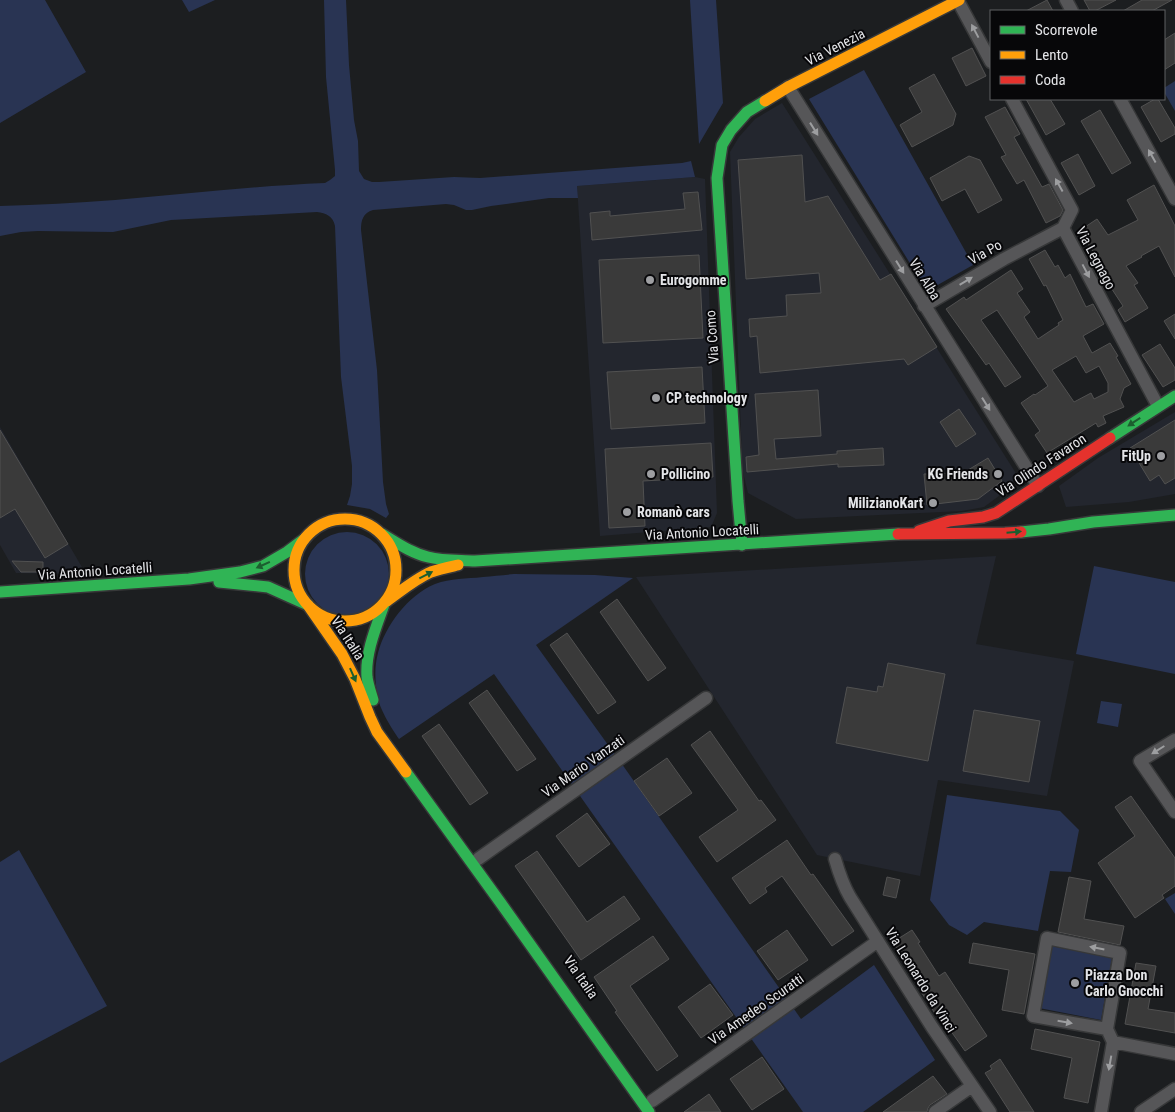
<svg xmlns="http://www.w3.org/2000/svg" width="1175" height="1112" viewBox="0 0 1175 1112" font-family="'Roboto Condensed',sans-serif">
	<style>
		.built { fill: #23262e }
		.green { fill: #293453 }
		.building { fill: #3a3a3a; stroke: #515151; fill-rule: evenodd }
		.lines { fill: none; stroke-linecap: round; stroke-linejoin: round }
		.street-casing { stroke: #373839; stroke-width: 15 }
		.fast-casing { stroke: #373839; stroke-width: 14 }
		.slow-casing { stroke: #373839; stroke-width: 14 }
		.jam-casing { stroke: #373839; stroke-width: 14 }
		.street { stroke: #565658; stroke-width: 12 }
		.fast { stroke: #30b455; stroke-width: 11 }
		.slow { stroke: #ff9f0a; stroke-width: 11 }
		.jam { stroke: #e5322d; stroke-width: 11 }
		.oneway { fill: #9d9ea0 }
		.oneway2 { fill: #1c5e2f }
		.poi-dot { fill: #9e9fa2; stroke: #070709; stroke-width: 2 }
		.labels { text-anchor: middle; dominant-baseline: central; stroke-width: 4; stroke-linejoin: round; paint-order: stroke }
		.street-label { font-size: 14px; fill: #e4e5e8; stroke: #070709 }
		.poi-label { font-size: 14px; font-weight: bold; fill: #e4e5e8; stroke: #070709; text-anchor: start }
	</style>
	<rect width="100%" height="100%" fill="#1c1e20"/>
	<path class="built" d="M782 103 1017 475 1007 490 984 507 962 511 796 519 748 493 743 472 742 457 730 152 739 137 755 119Z
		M695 177 705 179 717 513 711 527 600 536 577 186Z
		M1175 412V494L1129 502 1066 507 1059 486 1098 458Z
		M0 427 86 574 16 573 0 545Z
		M996 556 976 644 1074 661 1047 796 938 780 920 876 817 855 636 577Z"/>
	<path class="green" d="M0 0H45L86 72 0 123Z
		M182 0H215L189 12Z
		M324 0H346L349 65 354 120 358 141 359 171 364 179 372 182H379L454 177 480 178 682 163 691 161 695 177 577 186 578 198H549L491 206 472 210H466L454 205 446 204 373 210C363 213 361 220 361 230L377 370 383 482 386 504 389 514 386 518 370 509 347 505 350 496 352 484V466L341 377 335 226C333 216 326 213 317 212L171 220 113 232 38 231 21 232 0 236V206C38 205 77 203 115 200 185 194 254 186 325 183L330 180 335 176V170L326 77Z
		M690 0H716L723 103 699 144Z
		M864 70 973 265 927 291 809 99Z
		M1175 81V111L1164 92V88Z
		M305 574a42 42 0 1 1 84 0a42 42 0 1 1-84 0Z
		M1094 566 1175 582V674L1076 654Z
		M514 574 595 575 633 578 536 645 624 767 801 1019 874 965 935 1060 863 1112H803L494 674 399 739C392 729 380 710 378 698 375 684 374 667 378 653 385 626 408 595 435 584 451 578 466 579 483 577 493 576 504 575 514 574Z
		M1101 701 1122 704 1118 727 1097 723Z
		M947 795 1060 811 1079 830 1071 872 1050 871 1038 931 984 922 967 935 949 925 930 900Z
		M19 850 107 1006 0 1063V862Z
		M1175 893V914L1165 899Z
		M1051 946 1112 958 1101 1020 1039 1008Z"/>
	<path class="building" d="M1047 0 1053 11H1026Z
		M1084 0H1116L1095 11H1090Z
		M1142 0H1172L1152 11H1123Z
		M1175 33V63L1164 70V40Z
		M972 48 986 76 966 86 952 58Z
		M934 74 956 114 953 125 912 147 900 125 922 112 909 88Z
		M1026 99H1050L1065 124 1046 135Z
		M1155 99H1158L1175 128V134L1161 142 1141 107Z
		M1005 107 1020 134 1014 137 1042 187 1049 184 1063 210 1060 216 1046 223 1024 180 1017 184 1001 157 1006 155 985 117Z
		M1100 110 1131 163 1112 174 1081 121Z
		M1078 154 1095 186 1079 195 1061 163Z
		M802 155 805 202 828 196 880 280 891 274 937 347 908 365 904 359 760 373 757 336 750 337 749 319 787 316 786 295 821 293 819 273 746 279 738 160Z
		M969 156 980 160 1002 200 978 213 965 189 942 201 930 178Z
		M1154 185 1175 226V277L1159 246 1141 256 1142 257 1126 266 1138 283 1134 285 1148 308 1125 322 1118 310 1123 306 1102 274 1100 275 1089 257 1095 254 1079 231 1097 219 1108 235 1138 220 1127 200Z
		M698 192 702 230 592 240 590 213 610 211V216L685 209 683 193Z
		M1045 250 1055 267 1058 265 1065 278 1070 274 1086 307 1093 304 1104 324 1083 336 1092 353 1110 343 1118 356 1116 357 1131 384 1124 388 1120 399 1124 407 1103 416 1106 423 1098 427 1096 423 1047 453 1035 435 1040 431 1021 403 1034 394 1035 395 1048 386 997 310 981 320 1021 377 1005 387 989 363 986 365 946 309 964 297 966 300 1011 270 1023 289 1017 293 1030 312 1024 317 1038 339 1059 325 1058 323 1063 320 1046 285 1044 286 1029 259ZM1076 356 1086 373 1099 366 1108 383V392L1094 399 1091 393 1074 402 1052 370Z
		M699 255 703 338 603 343 599 260Z
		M1175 314V339L1164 321Z
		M1160 344 1175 368V380L1163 387 1142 355Z
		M702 367 705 423 611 429 607 372Z
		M818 390 821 436 774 439 776 459 837 454V451L883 448 884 465 838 467V464L747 472 746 457 759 455 755 394Z
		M959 409 976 434 956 447 940 422Z
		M1175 420V478L1165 484 1159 475 1150 481 1130 448Z
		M0 430 68 544 45 558 15 509 0 518Z
		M711 443 713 477 643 481 645 526 609 528 605 449Z
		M988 458 1002 481 978 499 927 505 924 474 963 473Z
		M12 561 43 562V572H21Z
		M617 599 666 668 648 681 600 612Z
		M567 633 616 702 598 714 550 645Z
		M888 663 945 674 928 761 836 743 847 687 877 692 878 686 883 687Z
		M487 690 536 759 517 771 469 703Z
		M974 710 1040 721 1029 782 963 771Z
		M439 724 488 793 470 805 422 736Z
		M710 731 759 801 761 800 776 820 717 862 699 837 738 810 691 745Z
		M667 758 692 793 659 816 634 781Z
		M1131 796 1175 858V886L1162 895 1164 898 1135 918 1098 863 1135 836 1115 807Z
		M587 813 610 844 579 867 556 836Z
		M787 840 811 875 813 874 854 931 832 946 782 876 765 888 767 892 750 904 732 878Z
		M537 851 587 922 624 896 640 919 581 960 515 866Z
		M887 877 900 880 896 898 883 895Z
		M1069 877 1091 881 1084 919 1124 926 1120 945 1058 932Z
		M787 930 808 960 778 980 757 951Z
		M912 930 920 942 918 943 939 976 945 972 987 1036 965 1051 938 1013 936 1015 918 987 921 985 902 953 900 954 893 942Z
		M653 936 669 959 630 986 678 1056 657 1071 615 1012 617 1011 594 977Z
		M973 943 1035 954 1024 1014 1002 1010 1009 970 969 963Z
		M1136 963 1156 966 1148 1009 1175 1013V1033L1125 1024Z
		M710 984 733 1015 701 1038 678 1007Z
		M1035 1029 1100 1042 1088 1103 1064 1098 1072 1058 1031 1049Z
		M762 1057 784 1089 752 1110 730 1079Z
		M1000 1059 1034 1112H1010L985 1073 992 1069 990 1066Z
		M933 1076 947 1094 930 1105 928 1108 927 1112H883Z
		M709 1094 721 1112H684Z"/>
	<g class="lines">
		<g class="street-casing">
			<path id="street" d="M1066 0 1072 11
				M958 1 991 62
				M788 87 1038 486
				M1012 99 1072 210 1063 228
				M1120 99 1175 199
				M1063 228 1158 406
				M924 306 1004 259 1063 228
				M1175 740 1140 761 1175 812
				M478 859 706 698
				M835 859C839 873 843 885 850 897L932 1027 990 1112
				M1107 1029 1033 1016 1047 938 1120 953 1107 1029 1113 1042
				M652 1101 878 941
				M935 1112 972 1086
				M1101 1112 1113 1042 1175 1054
				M1141 1112 1175 1089"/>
		</g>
		<g class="fast-casing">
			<path id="fast" d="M1110 438 1175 396
				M1021 532 1049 529 1093 522 1175 515
				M382 534C397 543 411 553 428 557 443 561 459 560 475 561L898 534
				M742 545 738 501 717 178 722 145 731 130 747 112 765 101
				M219 582 268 587 308 605
				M0 592 189 579 240 572 263 566 287 552 303 540
				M373 700C371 693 368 685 367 677 365 652 377 625 385 602
				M406 772 500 902 649 1112"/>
		</g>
		<g class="slow-casing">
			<path id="slow" d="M765 101 788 87 959 0
				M294 570a51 51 0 1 1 102 0a51 51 0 1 1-102 0Z
				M387 601C401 591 415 579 431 572 439 569 449 567 458 565
				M308 605 342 654 355 679 370 717 377 732 406 772"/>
		</g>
		<g class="jam-casing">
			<path id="jam" d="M919 531 949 521 983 517 996 513 1110 438
				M898 534 1005 533 1021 532"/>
		</g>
		<use href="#street" class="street"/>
		<use href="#fast" class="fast"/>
		<use href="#slow" class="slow"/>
		<use href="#jam" class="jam"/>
	</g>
	<defs><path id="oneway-solid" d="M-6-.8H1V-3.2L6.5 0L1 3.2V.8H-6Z" transform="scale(1.25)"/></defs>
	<g class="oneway">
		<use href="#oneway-solid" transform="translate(975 31) rotate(-118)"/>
		<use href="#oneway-solid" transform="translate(814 129) rotate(58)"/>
		<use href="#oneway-solid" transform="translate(1152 156) rotate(-119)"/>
		<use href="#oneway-solid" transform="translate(1059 185) rotate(-119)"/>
		<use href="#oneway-solid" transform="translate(900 267) rotate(58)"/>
		<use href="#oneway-solid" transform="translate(1086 271) rotate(62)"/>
		<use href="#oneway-solid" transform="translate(966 281) rotate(-31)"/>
		<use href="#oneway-solid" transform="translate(986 404) rotate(58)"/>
		<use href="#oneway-solid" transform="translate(1158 750) rotate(148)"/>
		<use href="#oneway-solid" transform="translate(1097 948) rotate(-169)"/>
		<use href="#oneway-solid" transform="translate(1065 1022) rotate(10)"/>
		<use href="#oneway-solid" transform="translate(1110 1063) rotate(100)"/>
	</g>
	<g class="oneway2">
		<use href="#oneway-solid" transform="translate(1134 422) rotate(147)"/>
		<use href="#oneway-solid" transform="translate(1014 532) rotate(-5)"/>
		<use href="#oneway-solid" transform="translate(263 565) rotate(156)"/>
		<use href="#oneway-solid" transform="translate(426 575) rotate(-27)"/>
		<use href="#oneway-solid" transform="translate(353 675) rotate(66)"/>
	</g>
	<g class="poi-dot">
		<circle cx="650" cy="280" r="5"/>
		<circle cx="656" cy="398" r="5"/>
		<circle cx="1161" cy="456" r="5"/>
		<circle cx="651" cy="474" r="5"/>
		<circle cx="998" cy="474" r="5"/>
		<circle cx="933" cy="503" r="5"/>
		<circle cx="627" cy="512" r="5"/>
		<circle cx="1075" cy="983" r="5"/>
	</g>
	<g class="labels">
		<g class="street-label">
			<text transform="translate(835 47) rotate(-27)">Via Venezia</text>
			<text transform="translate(985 252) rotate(-29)">Via Po</text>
			<text transform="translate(1096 258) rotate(62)">Via Legnago</text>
			<text transform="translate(925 279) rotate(58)">Via Alba</text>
			<text transform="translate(712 337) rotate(-94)">Via Como</text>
			<text transform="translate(1041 465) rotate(-33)">Via Olindo Favaron</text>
			<text transform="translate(702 532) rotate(-3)">Via Antonio Locatelli</text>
			<text transform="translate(95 571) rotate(-4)">Via Antonio Locatelli</text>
			<text transform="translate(348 638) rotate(57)">Via Italia</text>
			<text transform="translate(583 766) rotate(-35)">Via Mario Vanzati</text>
			<text transform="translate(581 977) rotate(55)">Via Italia</text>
			<text transform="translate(921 980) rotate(58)">Via Leonardo da Vinci</text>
			<text transform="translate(756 1009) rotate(-35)">Via Amedeo Scuratti</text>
		</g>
		<g class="poi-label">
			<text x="660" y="280">Eurogomme</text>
			<text x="666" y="398">CP technology</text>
			<text x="1151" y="456" text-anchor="end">FitUp</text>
			<text x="661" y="474">Pollicino</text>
			<text x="988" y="474" text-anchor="end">KG Friends</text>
			<text x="923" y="503" text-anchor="end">MilizianoKart</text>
			<text x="637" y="512">Romanò cars</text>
			<text x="1085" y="975">Piazza Don<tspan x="1085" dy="16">Carlo Gnocchi</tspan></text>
		</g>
	</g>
	<rect x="990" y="10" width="175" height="90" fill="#070709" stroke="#5f6062"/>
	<rect x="1000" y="26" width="25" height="8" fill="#30b455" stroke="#5f6062"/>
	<text x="1035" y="35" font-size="15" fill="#e4e5e8">Scorrevole</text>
	<rect x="1000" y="51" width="25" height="8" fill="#ff9f0a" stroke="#5f6062"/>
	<text x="1035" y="60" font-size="15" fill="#e4e5e8">Lento</text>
	<rect x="1000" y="76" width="25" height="8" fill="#e5322d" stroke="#5f6062"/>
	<text x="1035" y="85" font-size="15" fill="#e4e5e8">Coda</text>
</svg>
